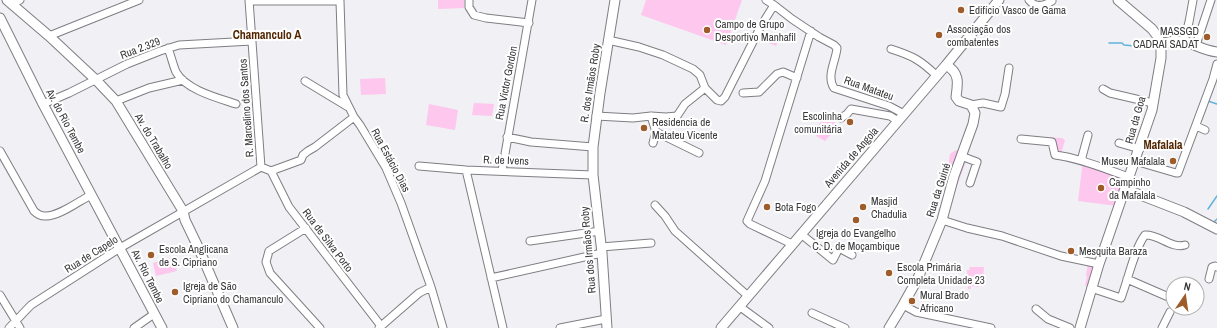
<svg xmlns="http://www.w3.org/2000/svg" width="1217" height="328" viewBox="0 0 1217 328" font-family="'Archivo Narrow',sans-serif">
	<style>
		.green { fill: #fdc7ee }
		.lines { fill: none; stroke-linecap: round; stroke-linejoin: round }
		.stream { stroke: #5fb2dc; stroke-width: 1.5 }
		.street-casing { stroke: #7e7e83; stroke-width: 9 }
		.secondary-casing { stroke: #7e7e83; stroke-width: 11 }
		.street { stroke: #fff; stroke-width: 7 }
		.secondary { stroke: #fff; stroke-width: 9 }
		.poi-dot { fill: #9f5c2b; stroke: #fff; stroke-width: 1.5 }
		.labels { text-anchor: middle; dominant-baseline: central; stroke-width: 4; stroke-linejoin: round; paint-order: stroke }
		.poi-label { font-size: 11px; fill: #38383a; stroke: #fff; text-anchor: start }
		.street-label { font-size: 11px; fill: #38383a; stroke: #fff }
		.neighbourhood-label { font-size: 12px; font-weight: bold; fill: #512500; stroke: #fff }
	</style>
	<rect width="100%" height="100%" fill="#f0f0f5"/>
	<path class="green" d="M438 0H464V8L438 9Z
		M646 0H742L726 45 641 15Z
		M764 31 780 37 776 46 760 39Z
		M385 78 386 94 361 95 360 79Z
		M474 103 494 104 492 116 472 115Z
		M429 104 458 110 455 130 426 125Z
		M825 119H831L839 126 825 141 816 136 818 130 817 129 821 121Z
		M1038 137 1062 138 1065 140 1061 154H1050L1051 145Z
		M956 150 965 152 967 159 955 191 945 190 948 173 947 168H948L950 154Z
		M1083 160 1101 163 1120 169 1119 171 1127 175 1117 206 1078 201Z
		M173 257 177 271 156 276 153 263Z
		M1088 263 1096 265 1090 287 1085 285 1087 277 1086 276Z
		M970 267H984L983 280H979V287L971 286V289H968L967 270H969Z"/>
	<g class="lines">
		<path class="stream" d="M1109 43H1122L1124 45 1157 48
			M1208 101 1217 104
			M1208 209 1217 196
			M1213 223 1217 219"/>
		<g class="street-casing">
			<path id="street" d="M249 0 261 167
				M469 0V7L474 15 486 18 529 23
				M766 0 774 5
				M1029 0C1035 8 1044 6 1052 1
				M249 1H340L343 95 354 117 360 125 386 168 401 203 431 287 443 328
				M12 4 20 0
				M49 36 139 0
				M608 40 639 47 663 55 693 69 700 75 705 88 717 100 721 101 725 97 761 26 774 5 792 19 819 37 834 45 837 48C836 61 826 76 834 88L889 106 904 114
				M1184 41 1189 22 1193 0
				M1196 45 1211 0
				M168 48C171 56 173 65 176 72 186 90 218 98 236 104
				M891 49C913 56 920 60 936 75
				M305 81 348 107
				M1103 89 1110 93 1153 103
				M743 93 759 92 777 74 783 72 797 78
				M116 101 149 88 183 80
				M43 104 69 93 127 64 160 51 179 45 252 41
				M971 105 983 103 1001 107 1005 94 1009 68
				M596 116 633 118 651 116 666 117 677 116 685 104 705 88
				M651 116 656 132 653 143
				M841 118 847 114 851 109 890 116 898 121
				M1196 126 1205 130
				M656 132 699 153
				M507 137 531 142 593 147
				M1021 139 1052 142 1055 155C1080 158 1105 169 1129 177
				M1119 143 1140 149
				M0 151 34 211C37 214 40 216 45 216 58 217 79 201 91 195
				M961 156 977 162 970 183
				M1083 161 1082 157 1088 135
				M1135 161 1176 173H1178L1213 79 1217 64
				M419 166 466 170 593 175
				M261 167 271 171 289 207 381 326
				M466 170 503 328
				M271 171 301 160 303 155 308 151 315 147 354 117
				M502 171 532 0
				M655 205 665 216 675 231 748 296
				M942 220 967 228 1002 236 1061 256 1099 264
				M306 228 269 251 266 262 270 273 320 328
				M801 234 833 260 839 248 852 255
				M530 241 600 231
				M792 244 750 224 747 221 765 181 811 31
				M601 247 651 243
				M491 278 602 253
				M1127 279 1173 299
				M1209 279 1212 267 1215 266 1217 267
				M1091 288 1121 298C1127 283 1135 247 1145 235 1159 234 1171 249 1185 245
				M0 295 20 328
				M903 305 916 312 991 328
				M739 306 769 328
				M1036 309 1048 319 1070 328
				M812 313 845 328
				M9 328 31 305 120 248 261 167
				M134 328 154 314
				M379 328 419 293 431 287
				M560 328 606 319
				M1162 328 1170 312"/>
		</g>
		<g class="secondary-casing">
			<path id="secondary" d="M7 0 49 36 96 80 116 101 183 211 185 220 199 249 233 328
				M0 18 43 104 162 328
				M1161 44C1189 35 1193 49 1217 52
				M1125 189 1184 212 1217 229
				M607 328 602 253 593 175V147L600 93 615 0
				M721 328 946 65 999 0
				M889 328 903 305 918 278 942 220 954 176 973 124 975 113 971 105 959 101 956 97C958 83 960 73 946 65
				M1080 328 1099 264 1152 110 1161 58V44L1158 37 1152 29 1118 0"/>
		</g>
		<use href="#street" class="street"/>
		<use href="#secondary" class="secondary"/>
	</g>
	<g class="poi-dot">
		<circle cx="961" cy="10" r="4"/>
		<circle cx="707" cy="30" r="4"/>
		<circle cx="939" cy="35" r="4"/>
		<circle cx="1207" cy="37" r="4"/>
		<circle cx="850" cy="122" r="4"/>
		<circle cx="644" cy="128" r="4"/>
		<circle cx="1173" cy="161" r="4"/>
		<circle cx="1101" cy="188" r="4"/>
		<circle cx="767" cy="207" r="4"/>
		<circle cx="863" cy="207" r="4"/>
		<circle cx="856" cy="220" r="4"/>
		<circle cx="1071" cy="251" r="4"/>
		<circle cx="151" cy="255" r="4"/>
		<circle cx="889" cy="273" r="4"/>
		<circle cx="175" cy="292" r="4"/>
		<circle cx="912" cy="301" r="4"/>
	</g>
	<g class="labels">
		<g class="poi-label">
			<text x="969" y="10">Edifício Vasco de Gama</text>
			<text x="715" y="24">Campo de Grupo<tspan x="715" dy="13">Desportivo Manhafil</tspan></text>
			<text x="947" y="29">Associação dos<tspan x="947" dy="13">combatentes</tspan></text>
			<text x="1199" y="31" text-anchor="end">MASSGD<tspan x="1199" dy="13">CADRAI SADAT</tspan></text>
			<text x="842" y="116" text-anchor="end">Escolinha<tspan x="842" dy="13">comunitária</tspan></text>
			<text x="652" y="122">Residencia de<tspan x="652" dy="13">Matateu Vicente</tspan></text>
			<text x="1165" y="161" text-anchor="end">Museu Mafalala</text>
			<text x="1109" y="182">Campinho<tspan x="1109" dy="13">da Mafalala</tspan></text>
			<text x="871" y="201">Masjid<tspan x="871" dy="13">Chadulia</tspan></text>
			<text x="775" y="207">Bota Fogo</text>
			<text x="856" y="233" text-anchor="middle">Igreja do Evangelho<tspan x="856" dy="13">C. D. de Moçambique</tspan></text>
			<text x="159" y="249">Escola Anglicana<tspan x="159" dy="13">de S. Cipriano</tspan></text>
			<text x="1079" y="251">Mesquita Baraza</text>
			<text x="897" y="267">Escola Primária<tspan x="897" dy="13">Completa Unidade 23</tspan></text>
			<text x="183" y="286">Igreja de São<tspan x="183" dy="13">Cipriano do Chamanculo</tspan></text>
			<text x="920" y="295">Mural Brado<tspan x="920" dy="13">Africano</tspan></text>
		</g>
		<g class="street-label">
			<text transform="translate(140 48) rotate(-21)">Rua 2.329</text>
			<text transform="translate(506 83) rotate(-79)">Rua Victor Gordon</text>
			<text transform="translate(590 83) rotate(-81)">R. dos Irmãos Roby</text>
			<text transform="translate(869 88) rotate(20)">Rua Matateu</text>
			<text transform="translate(246 108) rotate(-94)">R. Marcelino dos Santos</text>
			<text transform="translate(1135 120) rotate(-74)">Rua da Goa</text>
			<text transform="translate(66 121) rotate(62)">Av. do Rio Tembe</text>
			<text transform="translate(154 141) rotate(59)">Av. do Trabalho</text>
			<text transform="translate(851 157) rotate(-49)">Avenida de Angola</text>
			<text transform="translate(391 160) rotate(62)">Rua Estácio Dias</text>
			<text transform="translate(506 160) rotate(2)">R. de Ivens</text>
			<text transform="translate(938 190) rotate(-72)">Rua da Guiné</text>
			<text transform="translate(328 240) rotate(53)">Rua de Silva Porto</text>
			<text transform="translate(588 250) rotate(-95)">Rua dos Irmãos Roby</text>
			<text transform="translate(91 254) rotate(-32)">Rua de Capelo</text>
			<text transform="translate(148 276) rotate(63)">Av. Rio Tembe</text>
		</g>
		<g class="neighbourhood-label">
			<text x="267" y="35">Chamanculo A</text>
			<text x="1163" y="145">Mafalala</text>
		</g>
	</g>
	<g transform="translate(1185 296) rotate(13)"><circle r="19" fill="#ffffff" stroke="#afafb0"/>
	<path d="M0-3L7 15L0 10L-7 15Z" fill="#9f5c2b"/>
	<text y="-6" font-size="11" font-weight="bold" text-anchor="middle" fill="#38383a">N</text>
	</g>
</svg>
